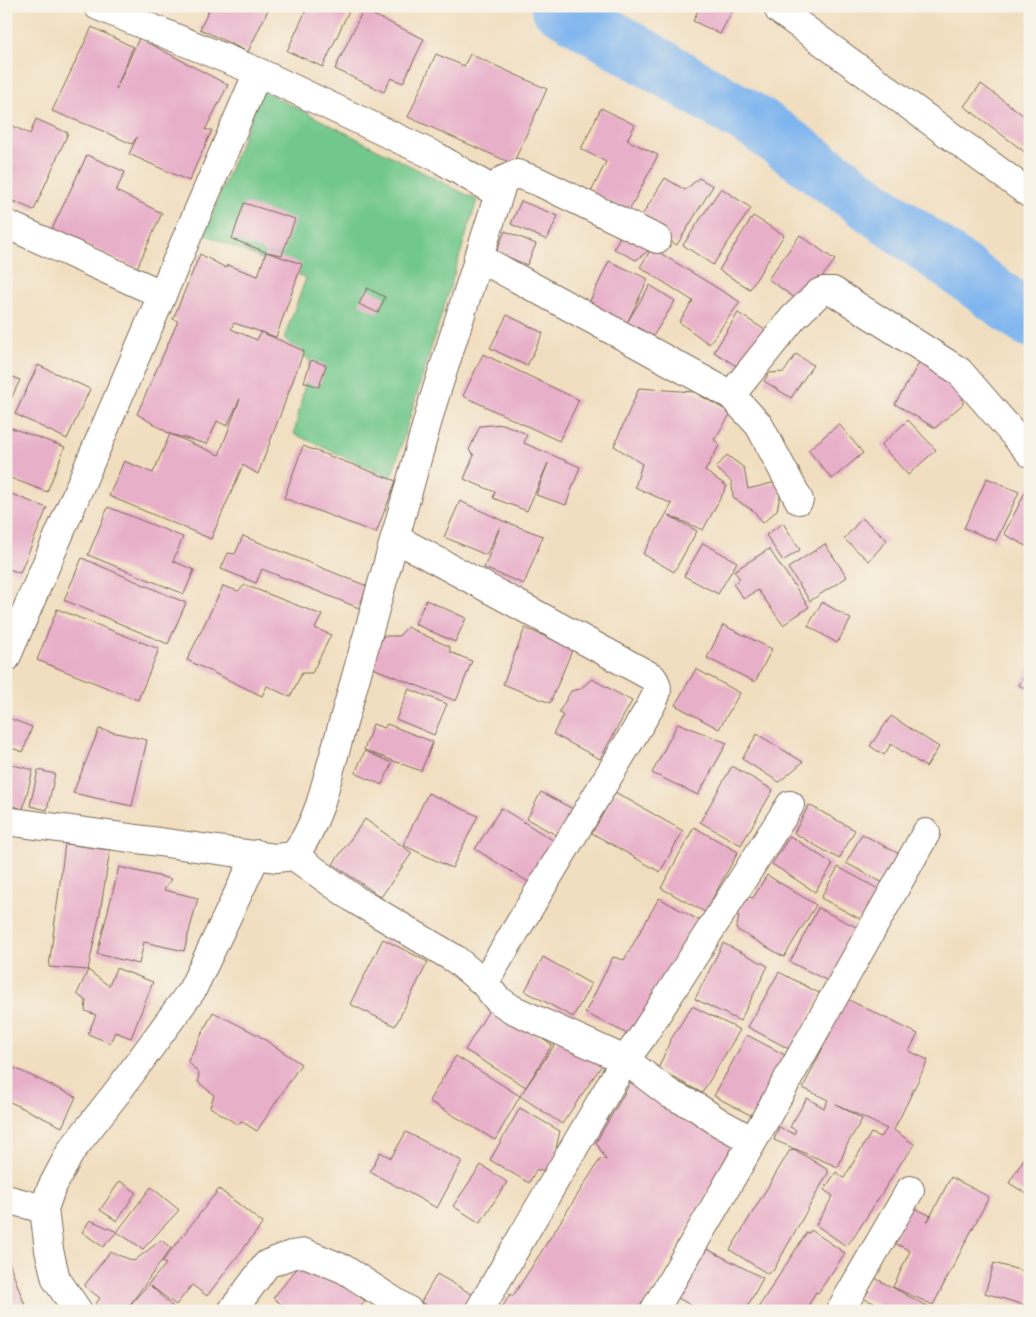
<svg xmlns="http://www.w3.org/2000/svg" width="1036" height="1317" viewBox="0 0 1036 1317" font-family="Vollkorn,serif">
	<style>
		.green { fill: #72c88c; stroke: #567955 }
		.lines { fill: none; stroke-linecap: round; stroke-linejoin: round }
		.river { stroke: #80b6ef; stroke-width: 55 }
		.building { fill: #e8afc9; fill-rule: evenodd }
		.minor-casing { stroke: #7b6957; stroke-width: 30 }
		.minor { stroke: #fff; stroke-width: 28 }
	</style>
	<rect width="100%" height="100%" fill="#f7f3e8"/>
	<filter id="ink" filterUnits="userSpaceOnUse"><feTurbulence type="fractalNoise" baseFrequency=".02" numOctaves="2"/><feDisplacementMap in="SourceGraphic" scale="10" xChannelSelector="R" yChannelSelector="G"/><feConvolveMatrix kernelMatrix="1 2 1 2 8 2 1 2 1" color-interpolation-filters="sRGB"/></filter>
	<filter id="wash" filterUnits="userSpaceOnUse"><feTurbulence type="fractalNoise" baseFrequency=".0096" numOctaves="4" result="noise"/><feDisplacementMap in="SourceGraphic" scale="20" xChannelSelector="R" yChannelSelector="G"/><feGaussianBlur stdDeviation="1.12" result="paint"/><feColorMatrix in="noise" values="0 0 0 0 0 0 0 0 0 0 0 0 0 0 0 0 0 1.4 0 .05"/><feComposite in="paint" operator="in"/></filter>
	<g filter="url(#wash)">
		<rect width="100%" height="100%" fill="#f1dec0"/>
		<path class="green" d="M262 90 477 200 391 478 294 434 310 361 284 338 306 278 204 234Z"/>
		<g class="lines">
			<path class="river" d="M558 6 760 125 1030 320"/>
		</g>
		<g id="blocks">
			<path class="building" d="M211 6H270L248 52 200 29Z
				M308 6H351L323 67 287 51Z
				M700 6H735L720 34 693 21Z
				M363 10 424 39 403 83 391 78 384 92 335 69Z
				M92 27 133 47 116 89 139 38 228 85 205 130H212L189 181 129 154 137 137 132 144 98 129 52 111Z
				M436 54 464 66 470 54 547 89 513 164 408 117Z
				M981 84 1030 120V156L964 106Z
				M601 108 635 125 627 140 658 155 629 211 591 192 606 162 581 149Z
				M36 119 68 133 34 210 6 198V123L30 134Z
				M87 155 125 172 116 191 162 213 137 268 52 229Z
				M665 178 685 190 699 178 713 186 677 245 638 222Z
				M721 188 751 208 713 265 683 245Z
				M521 201 558 216 547 240 511 224Z
				M244 203 295 219 282 255 266 252 302 264 276 337 234 323 231 329 257 340 261 332 304 351 258 474 243 465 211 539 109 496 124 461 153 473 170 434 137 414 178 321 173 319 200 254 226 268 227 265 258 276 266 252 232 239ZM240 399 219 455 170 434 207 444 217 421 227 426Z
				M753 216 784 235 750 289 719 270Z
				M505 231 536 244 527 265 496 252Z
				M621 234 652 248 636 260 614 249Z
				M800 235 835 260 802 303 768 279Z
				M652 248 740 302 709 344 679 322 693 301 640 267Z
				M609 261 648 279 628 321 650 285 675 301 652 338 588 305Z
				M367 288 385 297 378 313 359 304Z
				M738 313 770 333 746 372 714 352Z
				M507 315 543 333 527 366 490 348Z
				M483 354 579 400 559 441 463 396Z
				M796 354 813 365 791 398 764 381 769 373 784 372Z
				M922 358 962 381 963 404 935 428 895 404Z
				M311 360 326 365 319 387 304 382Z
				M38 365 90 389 67 439 15 414Z
				M6 374 20 380 6 409Z
				M639 388 694 392 731 413 714 440 720 444 705 471 727 486 703 530 668 515 697 531 674 572 643 554 672 504 635 487 642 464 614 446Z
				M1030 418V439L1019 427Z
				M908 420 936 450 908 475 881 445Z
				M503 424 527 434 524 443 580 467 566 505 536 495 548 463 527 511 493 498 495 492 464 479 474 455 469 450 480 426Z
				M839 424 863 453 832 479 808 450Z
				M6 426 65 447 47 492 8 477 6 481Z
				M303 446 396 481 376 533 284 498Z
				M727 455 744 468 748 489 776 482 781 492 777 510 763 523 754 511 733 498 732 482 716 468Z
				M987 478 1019 492 996 541 964 528Z
				M1030 483V548L1004 534Z
				M6 492 47 508 20 573 6 568Z
				M460 501 503 521 543 536 524 584 484 568 500 527 486 555 444 537Z
				M108 507 183 537 173 561 194 570 184 594 88 555Z
				M862 518 887 540 869 561 844 539Z
				M783 523 800 550 783 561 766 535Z
				M243 536 367 586 359 608 262 569 256 583 221 569 228 553 235 554Z
				M703 543 737 562 718 594 684 576Z
				M825 544 847 577 810 601 788 568Z
				M769 549 809 607 783 625 758 590 744 599 733 584 740 579 734 571Z
				M82 558 186 603 168 644 64 600Z
				M245 585 322 615 315 628 331 635 312 673H302L290 697 267 686 262 696 187 660 223 586 238 591Z
				M426 600 466 618 455 642 415 624Z
				M822 602 851 619 837 643 808 626Z
				M57 609 159 649 138 700 37 660Z
				M723 625 772 649 755 682 707 658Z
				M407 627 450 647V652L472 661 456 701 370 667 383 636H399Z
				M525 628 573 648 550 703 503 684Z
				M1030 667V692L1019 685Z
				M696 669 740 693 719 729 675 705Z
				M592 679 632 701 600 759 553 734 563 716 559 712 571 691 580 689Z
				M409 689 447 704 434 735 396 719Z
				M891 716 939 747 926 767 891 744 884 755 870 746Z
				M6 717 32 727 23 752 6 746Z
				M678 723 727 743 698 795 652 773Z
				M373 724 384 728 387 724 433 742 421 771 364 750Z
				M99 729 147 740 132 806 73 793Z
				M757 734 803 762 779 782 742 759Z
				M365 751 392 763 382 785 355 773Z
				M6 763 33 770 23 809 6 804Z
				M732 766 773 790 741 845 700 822Z
				M38 770 55 774 47 810 30 806Z
				M541 792 573 809 558 836 527 819Z
				M615 792 683 831 660 872 592 833Z
				M428 793 478 816 452 868 403 845Z
				M809 805 855 830 839 859 794 833Z
				M501 808 556 842 530 883 475 849Z
				M365 819 412 853 381 897 333 864Z
				M694 827 738 852 705 912 661 888Z
				M862 834 903 856 887 885 846 863Z
				M790 836 833 864 815 892 772 864Z
				M65 844 110 850 100 913 88 970 109 986 116 968 153 982 131 1038 115 1032 110 1043 88 1034 96 1015 85 1011 86 1001 77 994 88 970 49 967Z
				M119 867 171 879 164 890 198 898 184 951 144 942 139 964 97 954Z
				M838 867 884 892 867 923 821 898Z
				M767 875 816 905 784 957 736 929 739 917 735 910 745 896 753 898Z
				M659 898 700 921 636 1038 585 1013 613 957 624 960Z
				M818 908 860 929 832 983 790 962Z
				M383 939 428 962 395 1026 350 1004Z
				M723 943 768 966 740 1021 695 999Z
				M543 957 591 984 573 1017 525 991Z
				M779 972 821 994 791 1050 748 1027Z
				M847 999 918 1034 909 1051 928 1060 894 1130 915 1145 901 1163 854 1237 846 1246 816 1225 833 1196 824 1190 836 1172 844 1178 871 1133 880 1137 887 1129 836 1104 862 1119 847 1145 838 1167 774 1140 779 1127 794 1134 796 1130 790 1127 807 1098 824 1108 828 1100 803 1088Z
				M692 1006 740 1030 702 1093 658 1069 671 1039Z
				M491 1007 552 1045 526 1087 465 1050Z
				M213 1012 258 1035 301 1064 257 1131 241 1121 238 1125 210 1107 214 1095 198 1082 199 1074 188 1061Z
				M747 1035 787 1056 754 1117 714 1096Z
				M560 1037 602 1065 562 1124 520 1096Z
				M456 1056 520 1096 495 1140 429 1101Z
				M6 1064 76 1097 62 1127 6 1100Z
				M631 1082 736 1141 640 1311H500L510 1294 513 1296 601 1158 606 1160 596 1142Z
				M520 1108 560 1131 556 1148 562 1156 550 1170H536L529 1183 490 1160Z
				M406 1132 462 1161 437 1208 370 1172 380 1152 391 1158Z
				M794 1149 828 1170V1173L773 1271 770 1270 768 1274 730 1250 790 1150 792 1151Z
				M1030 1149V1196L1009 1183Z
				M481 1165 507 1182 480 1223 453 1206Z
				M951 1177 989 1197 933 1305 893 1287 910 1251 893 1242 909 1205 931 1216 927 1221H928Z
				M120 1181 136 1192 117 1221 100 1210Z
				M151 1187 179 1210 143 1249 117 1232Z
				M219 1189 263 1223 207 1296 192 1285 176 1305 151 1286 173 1307 169 1311H134L129 1306 125 1311H103L95 1305 100 1298 84 1286 110 1252 134 1261 161 1240 171 1248 129 1306 166 1264 162 1262Z
				M90 1220 117 1232 103 1247 82 1232Z
				M811 1230 845 1253 818 1293 816 1292 805 1311H756L807 1232 809 1233Z
				M707 1249 763 1278 745 1311H701L678 1298Z
				M6 1254 27 1311H6Z
				M308 1255 365 1301 358 1311H290L273 1298Z
				M994 1263 1030 1273V1307L985 1293Z
				M437 1274 475 1296 466 1311H436L421 1302Z
				M873 1277 936 1311H873L877 1304 859 1297Z"/>
		</g>
	</g>
	<g filter="url(#ink)">
		<use href="#blocks" fill-opacity="0" stroke="#7b6957" stroke-width="1"/>
		<g class="lines">
			<g class="minor-casing">
				<path id="minor" d="M779 10 1030 194
					M499 194 503 180 517 174 537 181 657 239
					M6 224 161 294
					M478 257 731 395 759 425 799 500
					M731 395 793 318 819 293 824 291H833L959 371 1030 453
					M395 538 652 677C661 688 656 696 650 707L484 983
					M6 658 258 72
					M6 821 276 858 294 856C306 840 313 824 320 805L433 402 499 194 437 157 258 72 98 6
					M294 856 356 900 455 959 484 983 497 999 512 1009 625 1060 670 1094 698 1108 720 1123 753 1141
					M6 1199 44 1209
					M78 1311 56 1279 49 1250 44 1209 51 1189 71 1151 118 1091 192 990 257 854
					M232 1311 267 1264 291 1255 305 1253 344 1269 409 1311
					M479 1311 625 1060 642 1037 790 805
					M654 1311 753 1141 926 833
					M840 1311 910 1190"/>
			</g>
			<use href="#minor" class="minor"/>
		</g>
	</g>
	<rect width="1036" height="1317" fill="none" stroke="#f7f3e8" stroke-width="25"/>
</svg>
